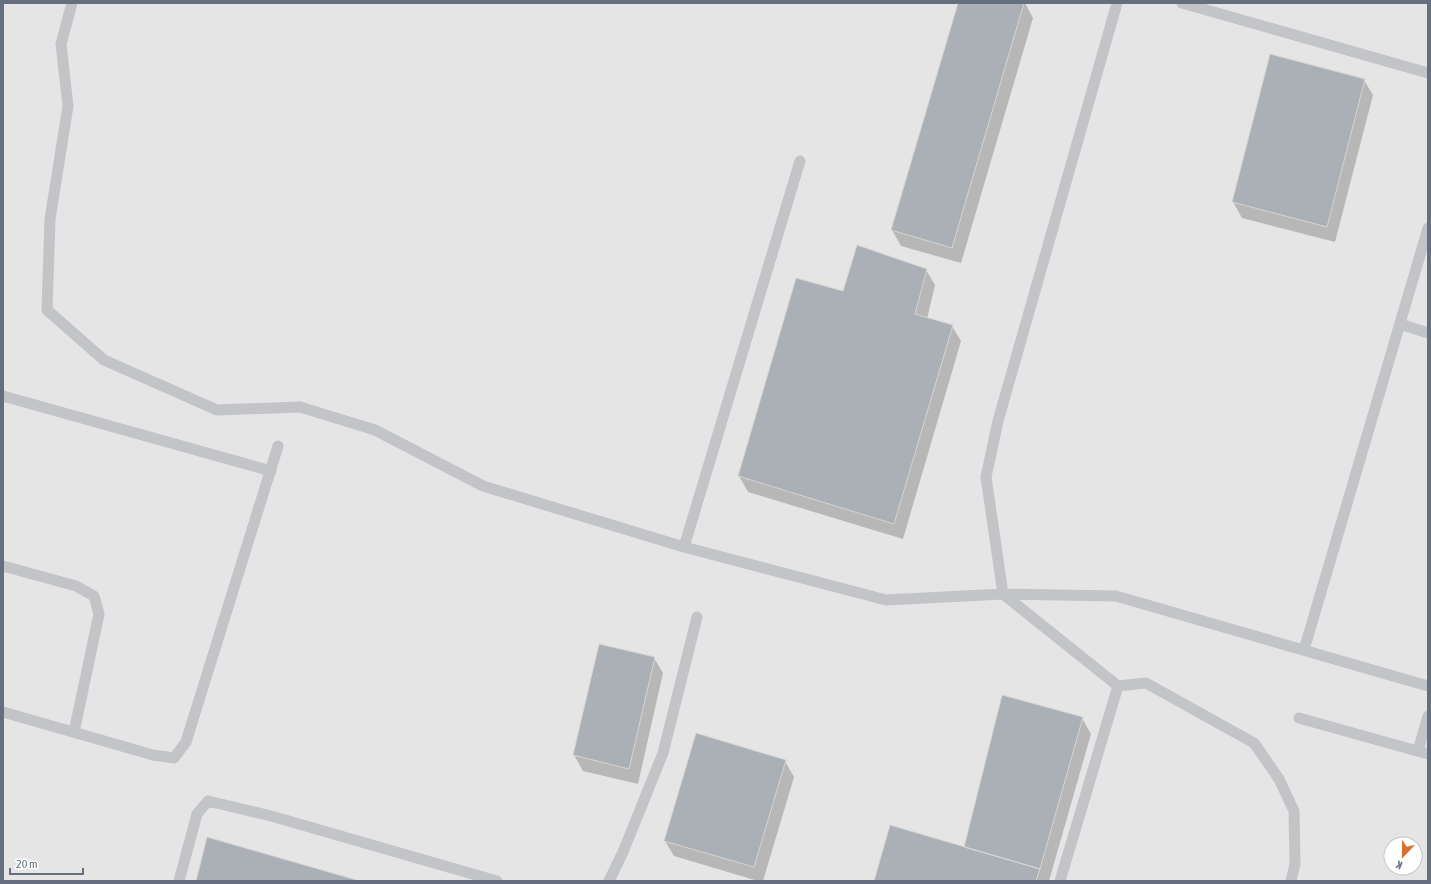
<svg xmlns="http://www.w3.org/2000/svg" width="1431" height="884" viewBox="0 0 1431 884" font-family="'Asap Condensed',sans-serif">
	<style>
		.built { fill: #e4e5e4; fill-rule: evenodd }
		.shadow { fill: #0003 }
		.building { fill: #abb0b6; stroke: #d5d5d3 }
		.lines { fill: none; stroke-linecap: round; stroke-linejoin: round }
		.lane { stroke: #c2c4c8; stroke-width: 11 }
	</style>
	<rect width="100%" height="100%" fill="#f4f4f0"/>
	<path class="built" d="M3 3H1428V881H3ZM1391 844H1415V868H1391Z"/>
	<path class="shadow" d="M959 3H1025L1033 18 961 263 901 246 892 230Z
		M1364 80 1373 95 1335 242 1242 218 1233 202Z
		M926 270 935 285 927 319 952 326 961 341 903 539 748 492 739 476 796 280 844 293Z
		M599 645 654 658 663 673 638 784 583 771 574 755Z
		M1082 718 1091 734 1049 881H875L965 848Z
		M785 761 794 777 763 881H758L674 856 665 841Z"/>
	<path class="building" d="M958 3H1024L952 248 891 230Z
		M1270 54 1365 79 1327 227 1232 202Z
		M857 245 927 269 915 314 953 325 894 524 738 476 796 278 843 291Z
		M599 644 655 657 629 769 573 755Z
		M1002 695 1083 717 1040 869 964 847Z
		M696 733 786 760 754 867 664 841Z
		M890 825 1040 869 1036 881H874Z
		M207 837 360 881H196Z"/>
	<g class="lines">
		<path class="lane" d="M72 3 61 44 68 106 50 219 47 310 104 360 217 410 300 407 375 430 483 486 684 547 886 600 1003 594 1116 596 1428 686
			M1182 3 1428 73
			M1400 324 1428 333
			M3 396 271 471
			M684 547 800 161
			M3 566 76 586 94 596 99 614 74 732
			M1304 650 1428 228
			M1118 686 1146 683 1254 743 1279 779 1294 811 1295 864 1291 881
			M3 712 153 755 174 758 186 742 278 446
			M1299 718 1428 754
			M1418 751 1428 716
			M179 881 197 814 208 801 271 816 497 881
			M609 881 623 852 663 753 697 617
			M1060 881 1118 686 1003 594 986 477 998 421 1117 3"/>
	</g>
	<rect width="1431" height="884" fill="none" stroke="#656f80" stroke-width="8"/>
	<g transform="translate(1403 856) rotate(202)"><circle r="19" fill="#ffffff" stroke="#c1c5cc"/>
	<path d="M0-3L7 15L0 10L-7 15Z" fill="#da702b"/>
	<text y="-6" font-size="11" font-weight="bold" text-anchor="middle" fill="#656f80">K</text>
	</g>
	<path d="M10 868v6h73v-6" fill="none" stroke="#656f80" stroke-width="2"/>
	<text x="16" y="868" font-size="12" fill="#656f80" stroke="#ffffff" stroke-width="3" paint-order="stroke">20 m</text>
</svg>
